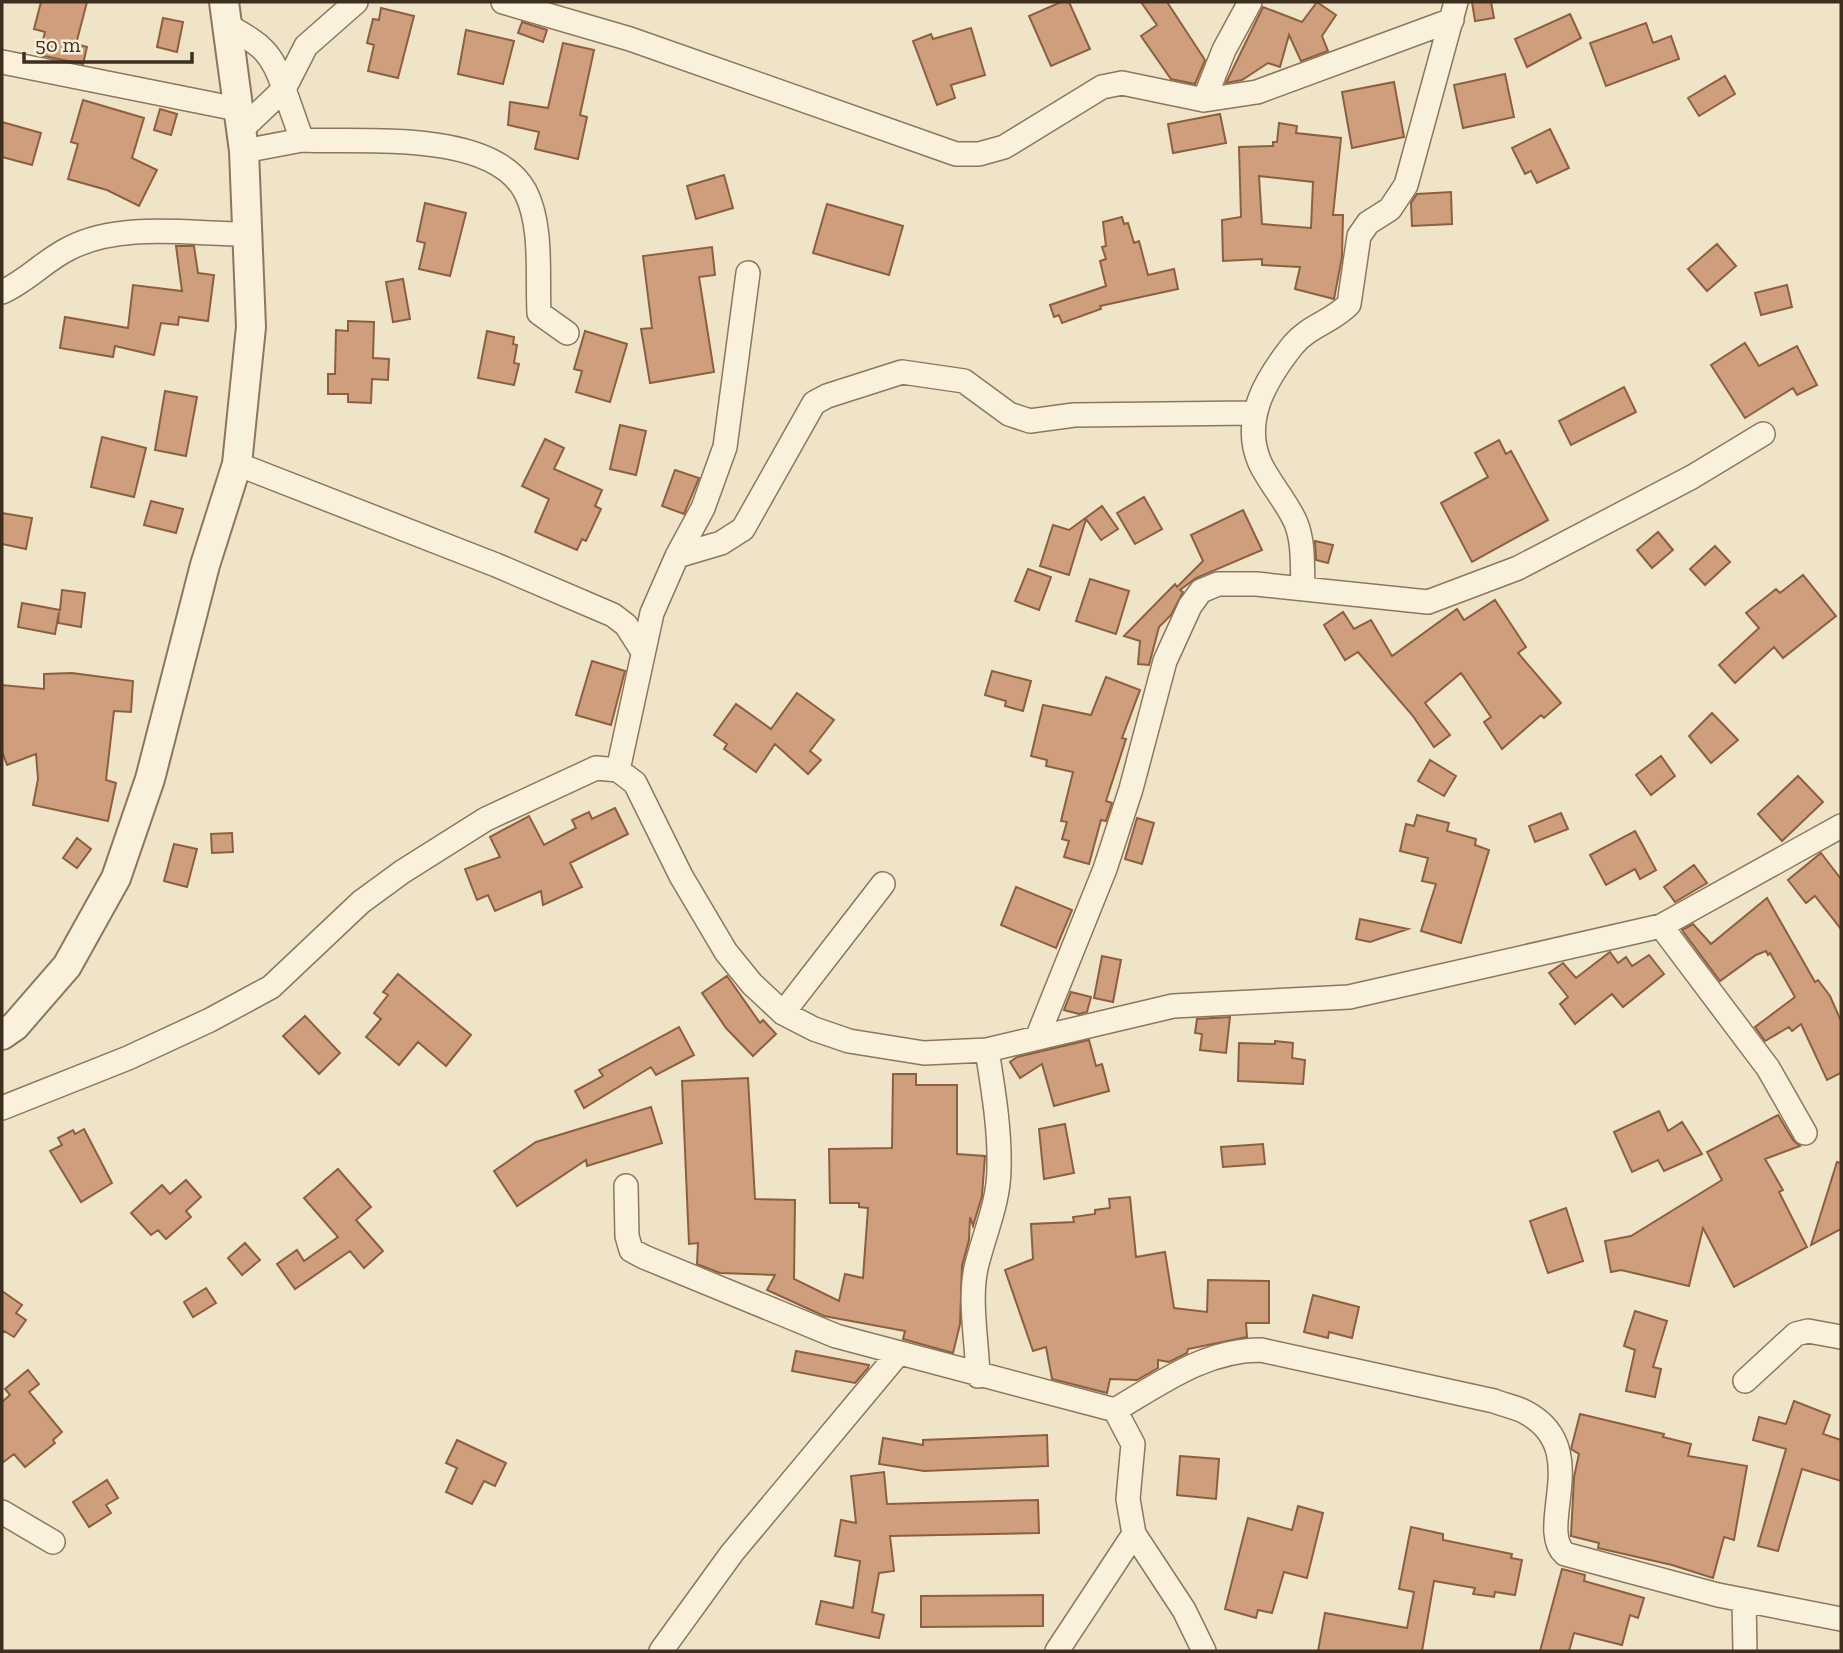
<svg xmlns="http://www.w3.org/2000/svg" width="1843" height="1653" viewBox="0 0 1843 1653" font-family="'Zilla Slab',serif">
	<style>
		.building { fill: #cf9f7d; stroke: #8d5f41; stroke-width: 2; fill-rule: evenodd }
		.lines { fill: none; stroke-linecap: round; stroke-linejoin: round }
		.minor-casing { stroke: #8d765c; stroke-width: 26 }
		.tertiary-casing { stroke: #8d765c; stroke-width: 32 }
		.minor { stroke: #faf1dc; stroke-width: 23 }
		.tertiary { stroke: #faf1dc; stroke-width: 28 }
	</style>
	<rect width="100%" height="100%" fill="#f0e4c8"/>
	<path class="building" d="M41 2H87L76 44 87 47 83 64 39 55 45 32 34 29Z
		M1061 2H1069L1090 49 1051 66 1029 16Z
		M1141 2H1167L1205 60 1195 84 1171 79 1141 36 1157 25Z
		M1317 2 1336 15 1322 36 1328 51 1301 61 1289 35 1280 67 1268 63 1242 80 1226 83 1263 7 1302 22Z
		M1472 2H1491L1494 18 1475 21Z
		M381 8 414 16 398 78 368 71 374 45 367 43 373 19 379 20Z
		M1570 14 1581 38 1527 67 1515 39Z
		M163 18 183 22 177 52 157 47Z
		M522 22 547 30 543 42 518 33Z
		M1646 23 1653 43 1671 36 1679 59 1606 86 1590 43Z
		M971 28 985 75 951 85 955 98 937 105 913 41 931 34 933 39Z
		M466 30 514 41 503 84 458 74Z
		M563 43 594 50 580 115 587 117 578 159 535 149 539 132 508 125 510 102 548 108Z
		M1505 74 1514 117 1463 128 1454 85Z
		M1725 76 1735 94 1699 116 1688 98Z
		M1394 82 1404 137 1352 148 1342 92Z
		M83 100 144 118 132 158 157 170 139 206 107 190 68 179 78 144 71 142Z
		M160 109 177 114 171 135 154 130Z
		M1220 114 1226 143 1173 153 1168 124Z
		M2 122 41 133 32 165 2 157Z
		M1279 123 1297 126 1296 133 1341 138 1333 215H1343L1342 257 1334 299 1295 289 1300 267 1262 265V259L1223 261 1222 220 1241 217 1239 147 1273 146V142H1277ZM1259 176 1313 182 1311 228 1262 224Z
		M1550 129 1569 168 1537 183 1531 171 1525 174 1512 148Z
		M724 175 733 208 696 219 687 186Z
		M1451 192 1452 224 1412 226 1411 203 1417 194Z
		M425 203 466 213 450 276 419 269 425 243 417 241Z
		M827 204 903 226 889 275 813 253Z
		M1122 217 1124 224 1128 223 1134 243 1139 241 1148 275 1174 269 1178 289 1100 306 1101 309 1062 323 1059 315 1054 317 1050 305 1106 286 1100 261 1106 259 1102 247 1106 246 1103 222Z
		M1717 244 1736 266 1707 291 1688 269Z
		M176 246H194L198 273 214 275 208 321 179 317 178 325 161 323 154 355 115 346 113 357 60 348 65 317 128 328 133 285 182 291Z
		M712 247 715 275 699 277 714 372 650 383 641 329 652 328 643 256Z
		M403 279 410 319 393 322 386 282Z
		M1787 285 1792 307 1761 315 1755 293Z
		M348 321 374 322 373 358 389 359 388 380 372 379 371 403 348 402V394H328V374H335L336 330 348 331Z
		M487 331 514 337 513 344 517 345 514 363 519 364 514 385 478 378Z
		M585 331 627 344 610 402 576 392 582 371 574 369Z
		M1745 343 1759 366 1797 346 1817 385 1797 395 1793 388 1745 418 1711 365Z
		M1624 387 1636 412 1571 445 1559 421Z
		M165 391 197 397 186 456 155 450Z
		M620 425 646 431 636 475 610 469Z
		M102 437 146 448 134 497 91 487Z
		M545 439 564 448 554 469 602 490 595 506 601 509 586 541 582 539 577 550 535 532 549 499 522 486Z
		M1499 440 1506 454 1511 451 1548 520 1472 562 1441 503 1488 477 1475 453Z
		M675 470 699 478 684 514 662 506Z
		M1144 497 1162 529 1135 544 1117 513Z
		M151 501 183 509 176 533 144 525Z
		M1102 506 1118 529 1101 540 1086 519 1069 575 1040 566 1053 525 1069 530Z
		M1243 510 1262 550 1196 578 1180 590 1183 592 1171 615 1159 627 1149 665 1138 664 1140 641 1124 636 1175 584 1177 587 1203 561 1191 535Z
		M2 513 32 518 26 549 2 544Z
		M1658 532 1673 550 1652 568 1637 550Z
		M1315 541 1333 545 1328 563 1316 560Z
		M1715 546 1730 562 1705 585 1690 569Z
		M1028 569 1051 577 1039 610 1015 601Z
		M1803 575 1836 616 1783 658 1774 647 1735 683 1719 665 1759 628 1746 613 1776 589 1780 593Z
		M1090 579 1129 591 1116 634 1076 621Z
		M62 590 85 593 81 627 58 623 59 612 55 634 18 627 22 603 60 610Z
		M1495 600 1526 647 1518 653 1561 703 1544 718 1541 715 1502 749 1484 722 1491 717 1461 673 1425 703 1450 735 1434 747 1413 716 1358 652 1345 660 1324 625 1343 612 1354 629 1371 620 1392 656 1457 609 1464 620Z
		M592 661 625 671 611 725 576 715Z
		M992 671 1031 681 1023 711 1005 706 1006 701 985 695Z
		M72 673 133 681 131 712 114 711 106 780 116 783 108 821 33 805 38 779 36 754 7 765 2 751V685L44 689V674Z
		M1106 677 1140 690 1122 738 1126 739 1106 801 1112 803 1106 821 1101 820 1089 864 1064 857 1069 841 1062 839 1067 822 1061 821 1073 772 1046 766 1047 760 1031 756 1043 705 1091 715Z
		M797 693 834 720 810 751 821 760 808 774 775 744 756 772 724 749 727 744 714 735 736 704 771 729Z
		M1712 713 1738 740 1711 763 1689 736Z
		M1661 756 1675 776 1651 795 1636 775Z
		M1430 760 1456 776 1444 796 1418 781Z
		M1798 776 1823 802 1782 841 1758 814Z
		M615 808 628 834 570 863 582 887 543 905 541 891 495 911 488 895 477 900 465 869 500 857 490 837 529 816 544 845 576 828 572 820 589 812 592 819Z
		M1561 813 1568 829 1535 842 1529 826Z
		M1417 815 1449 823 1447 831 1476 839 1475 845 1489 850 1461 943 1421 931 1436 884 1422 881 1428 858 1400 851 1406 824 1414 826Z
		M1137 818 1154 823 1142 864 1125 859Z
		M1635 831 1656 870 1640 879 1635 869 1606 885 1590 855Z
		M232 833 233 852 212 853 211 834Z
		M77 838 91 849 77 868 63 858Z
		M174 844 197 849 187 887 164 881Z
		M1821 853 1841 879V929L1815 896 1806 903 1788 880Z
		M1694 865 1707 883 1675 902 1664 887Z
		M1016 887 1072 910 1056 948 1001 925Z
		M1767 898 1815 982 1818 980 1830 996 1841 1021V1073L1827 1080 1801 1024 1792 1031 1789 1027 1765 1041 1755 1027 1795 997 1770 953 1768 955 1766 951 1756 955 1720 981 1682 930 1693 924 1711 944Z
		M1360 919 1408 929 1370 942 1356 939Z
		M1610 952 1618 963 1626 957 1632 966 1649 955 1664 974 1623 1007 1612 994 1575 1024 1560 1004 1568 997 1549 973 1563 963 1576 978Z
		M1102 956 1121 960 1113 1002 1094 998Z
		M398 974 471 1035 446 1066 418 1042 399 1065 366 1037 381 1019 374 1013 388 995 383 992Z
		M727 976 760 1023 763 1020 776 1034 753 1056 726 1028 702 993Z
		M1071 992 1091 997 1087 1012 1079 1014 1064 1010Z
		M305 1016 340 1053 319 1074 283 1036Z
		M1230 1017 1226 1053 1200 1050 1202 1034 1195 1033 1197 1019Z
		M679 1027 694 1055 656 1075 651 1067 584 1108 575 1091 603 1076 599 1070Z
		M1089 1040 1096 1066 1102 1064 1109 1091 1054 1106 1042 1064 1020 1078 1010 1062 1017 1057Z
		M1275 1041 1293 1043 1292 1058 1305 1060 1303 1084 1238 1081 1239 1043 1275 1044Z
		M893 1074H916V1085H957V1154L985 1156 982 1196 973 1226 970 1217 969 1240 962 1266 960 1324 953 1353 903 1339 905 1331 824 1316 767 1290 775 1275 720 1273 697 1264 698 1243 689 1244 682 1081 748 1078 755 1199 795 1200 794 1279 839 1301 845 1274 863 1278 868 1208 859 1207V1203H830L829 1149 892 1148Z
		M651 1107 662 1143 587 1166 586 1160 517 1206 494 1171 536 1142Z
		M1659 1111 1668 1131 1682 1122 1702 1154 1664 1171 1658 1160 1632 1172 1614 1132Z
		M1778 1115 1793 1140 1800 1146 1765 1159 1783 1190 1779 1192 1807 1247 1734 1287 1703 1228 1689 1286 1621 1270 1611 1272 1605 1241 1631 1236 1722 1180 1707 1152Z
		M1065 1124 1074 1173 1044 1179 1039 1129Z
		M84 1129 112 1183 81 1202 50 1151 62 1145 58 1138 73 1130 75 1134Z
		M1263 1144 1265 1164 1223 1167 1221 1147Z
		M1837 1162 1841 1163V1229L1811 1245Z
		M338 1169 371 1207 356 1220 383 1251 364 1268 350 1251 295 1289 277 1264 297 1250 304 1261 338 1237 304 1198Z
		M186 1180 201 1197 186 1211 191 1217 166 1239 158 1230 151 1235 131 1213 162 1185 170 1194Z
		M1130 1197 1136 1257 1165 1252 1174 1308 1207 1312 1208 1280 1269 1281V1323H1246L1247 1337 1188 1349 1187 1353 1169 1362 1158 1360V1368L1137 1380 1110 1379 1107 1393 1052 1379 1046 1347 1033 1351 1005 1270 1033 1259 1031 1224 1074 1222 1073 1217 1095 1214V1210L1110 1208 1109 1199Z
		M1566 1208 1583 1261 1548 1273 1530 1221Z
		M245 1243 260 1260 242 1275 228 1258Z
		M206 1288 216 1303 193 1317 184 1302Z
		M2 1291 22 1305 16 1313 26 1320 14 1337 4 1331 2 1334Z
		M1313 1295 1359 1307 1352 1338 1329 1332 1328 1338 1304 1332Z
		M1635 1311 1667 1321 1653 1367 1661 1369 1655 1397 1626 1391 1635 1350 1624 1346Z
		M796 1351 869 1365 868 1368 855 1383 792 1371Z
		M28 1370 39 1384 29 1392 62 1432 53 1440 55 1443 25 1467 14 1454 2 1463V1402L10 1395 5 1389Z
		M1794 1401 1830 1415 1823 1434 1841 1440V1481L1802 1469 1778 1551 1758 1546 1786 1449 1753 1440 1759 1417 1786 1424Z
		M1580 1414 1664 1434 1663 1437 1691 1444 1688 1456 1747 1466 1734 1540 1724 1537 1713 1578 1672 1565 1598 1548 1599 1543 1571 1536 1574 1477 1579 1454 1571 1449Z
		M1047 1435 1048 1466 924 1471 879 1464 883 1438 923 1445V1440Z
		M457 1440 506 1463 495 1486 484 1481 472 1504 446 1492 457 1468 446 1463Z
		M1180 1456 1219 1459 1216 1499 1177 1495Z
		M884 1472 887 1504 1038 1500 1039 1533 890 1536 894 1571 879 1573 872 1612 884 1615 879 1638 816 1624 821 1601 853 1608 860 1561 835 1556 841 1520 856 1523 851 1476Z
		M107 1480 118 1498 106 1505 111 1513 89 1527 73 1502Z
		M1298 1506 1323 1513 1307 1578 1284 1572 1272 1613 1258 1610 1256 1618 1225 1609 1248 1518 1292 1530Z
		M1411 1527 1443 1534V1540L1512 1554 1511 1558 1522 1560 1515 1595 1495 1592 1494 1597 1473 1594 1475 1588 1434 1581 1422 1651H1318L1325 1613 1407 1628 1414 1592 1399 1589Z
		M1562 1569 1585 1575 1584 1581 1644 1598 1638 1618 1630 1615 1622 1645 1574 1633 1569 1651H1540Z
		M1043 1595V1626L921 1627V1596Z"/>
	<g class="lines">
		<g class="minor-casing">
			<path id="minor" d="M503 2 630 39 956 154H979L1004 147 1102 87 1122 83 1204 100 1257 92 1452 20
				M227 25C261 45 272 51 284 89L241 130
				M2 62 237 109
				M1204 100 1224 50 1250 2
				M302 140C361 143 491 129 525 191 543 225 537 276 539 313L567 333
				M244 151 302 140 284 89 306 46 356 2
				M2 292C27 281 45 260 70 248 121 222 190 234 246 234
				M237 464 496 565 613 615 626 625 642 650
				M677 556 721 543 743 529 814 403 827 396 902 372 964 381 1009 414 1030 421 1074 415 1253 413
				M1303 587C1302 567 1304 543 1296 523 1287 502 1270 484 1260 463 1241 420 1266 379 1293 345 1310 325 1332 322 1349 304L1359 236 1368 223 1390 209 1406 185 1456 2
				M618 770 652 613 677 556 703 508 725 447 748 273
				M1661 926 1768 1068 1805 1133
				M783 1013 883 884
				M1037 1038 1105 869 1131 789 1165 661 1190 606 1201 591 1218 584H1256L1428 602 1518 568 1692 477 1763 434
				M2 1108 128 1058 210 1020 271 987 361 902 402 872 486 819 596 768 618 770 635 783 681 876 726 952 752 984 783 1013 814 1029 849 1041 924 1053 987 1050 1173 1006 1349 997 1661 926 1841 826
				M626 1186 627 1236 631 1250 644 1257 836 1336 1115 1410 1133 1444 1128 1499 1134 1534 1184 1610 1204 1651
				M978 1376C977 1341 969 1301 976 1268 984 1234 999 1203 999 1168 1000 1128 993 1089 987 1050
				M1745 1381 1796 1334 1808 1331 1841 1337
				M1115 1410C1161 1383 1205 1350 1261 1350L1494 1401C1504 1405 1516 1407 1525 1412 1594 1448 1535 1527 1565 1554L1718 1595 1841 1619
				M2 1512 53 1542
				M1744 1600 1745 1651
				M661 1651 732 1553 898 1354
				M1057 1651 1134 1534"/>
		</g>
		<g class="tertiary-casing">
			<path id="tertiary" d="M2 1035 15 1026 67 966 116 878 150 779 205 565 237 464 251 327 244 151 224 2"/>
		</g>
		<use href="#minor" class="minor"/>
		<use href="#tertiary" class="tertiary"/>
	</g>
	<rect width="1843" height="1653" fill="none" stroke="#3d2e20" stroke-width="7"/>
	<path d="M24 52v10h168v-10" fill="none" stroke="#3d2e20" stroke-width="3.5"/>
	<text x="35" y="52" font-size="21" fill="#3d2e20" stroke="#f7eed8" stroke-width="5" paint-order="stroke">50 m</text>
</svg>
